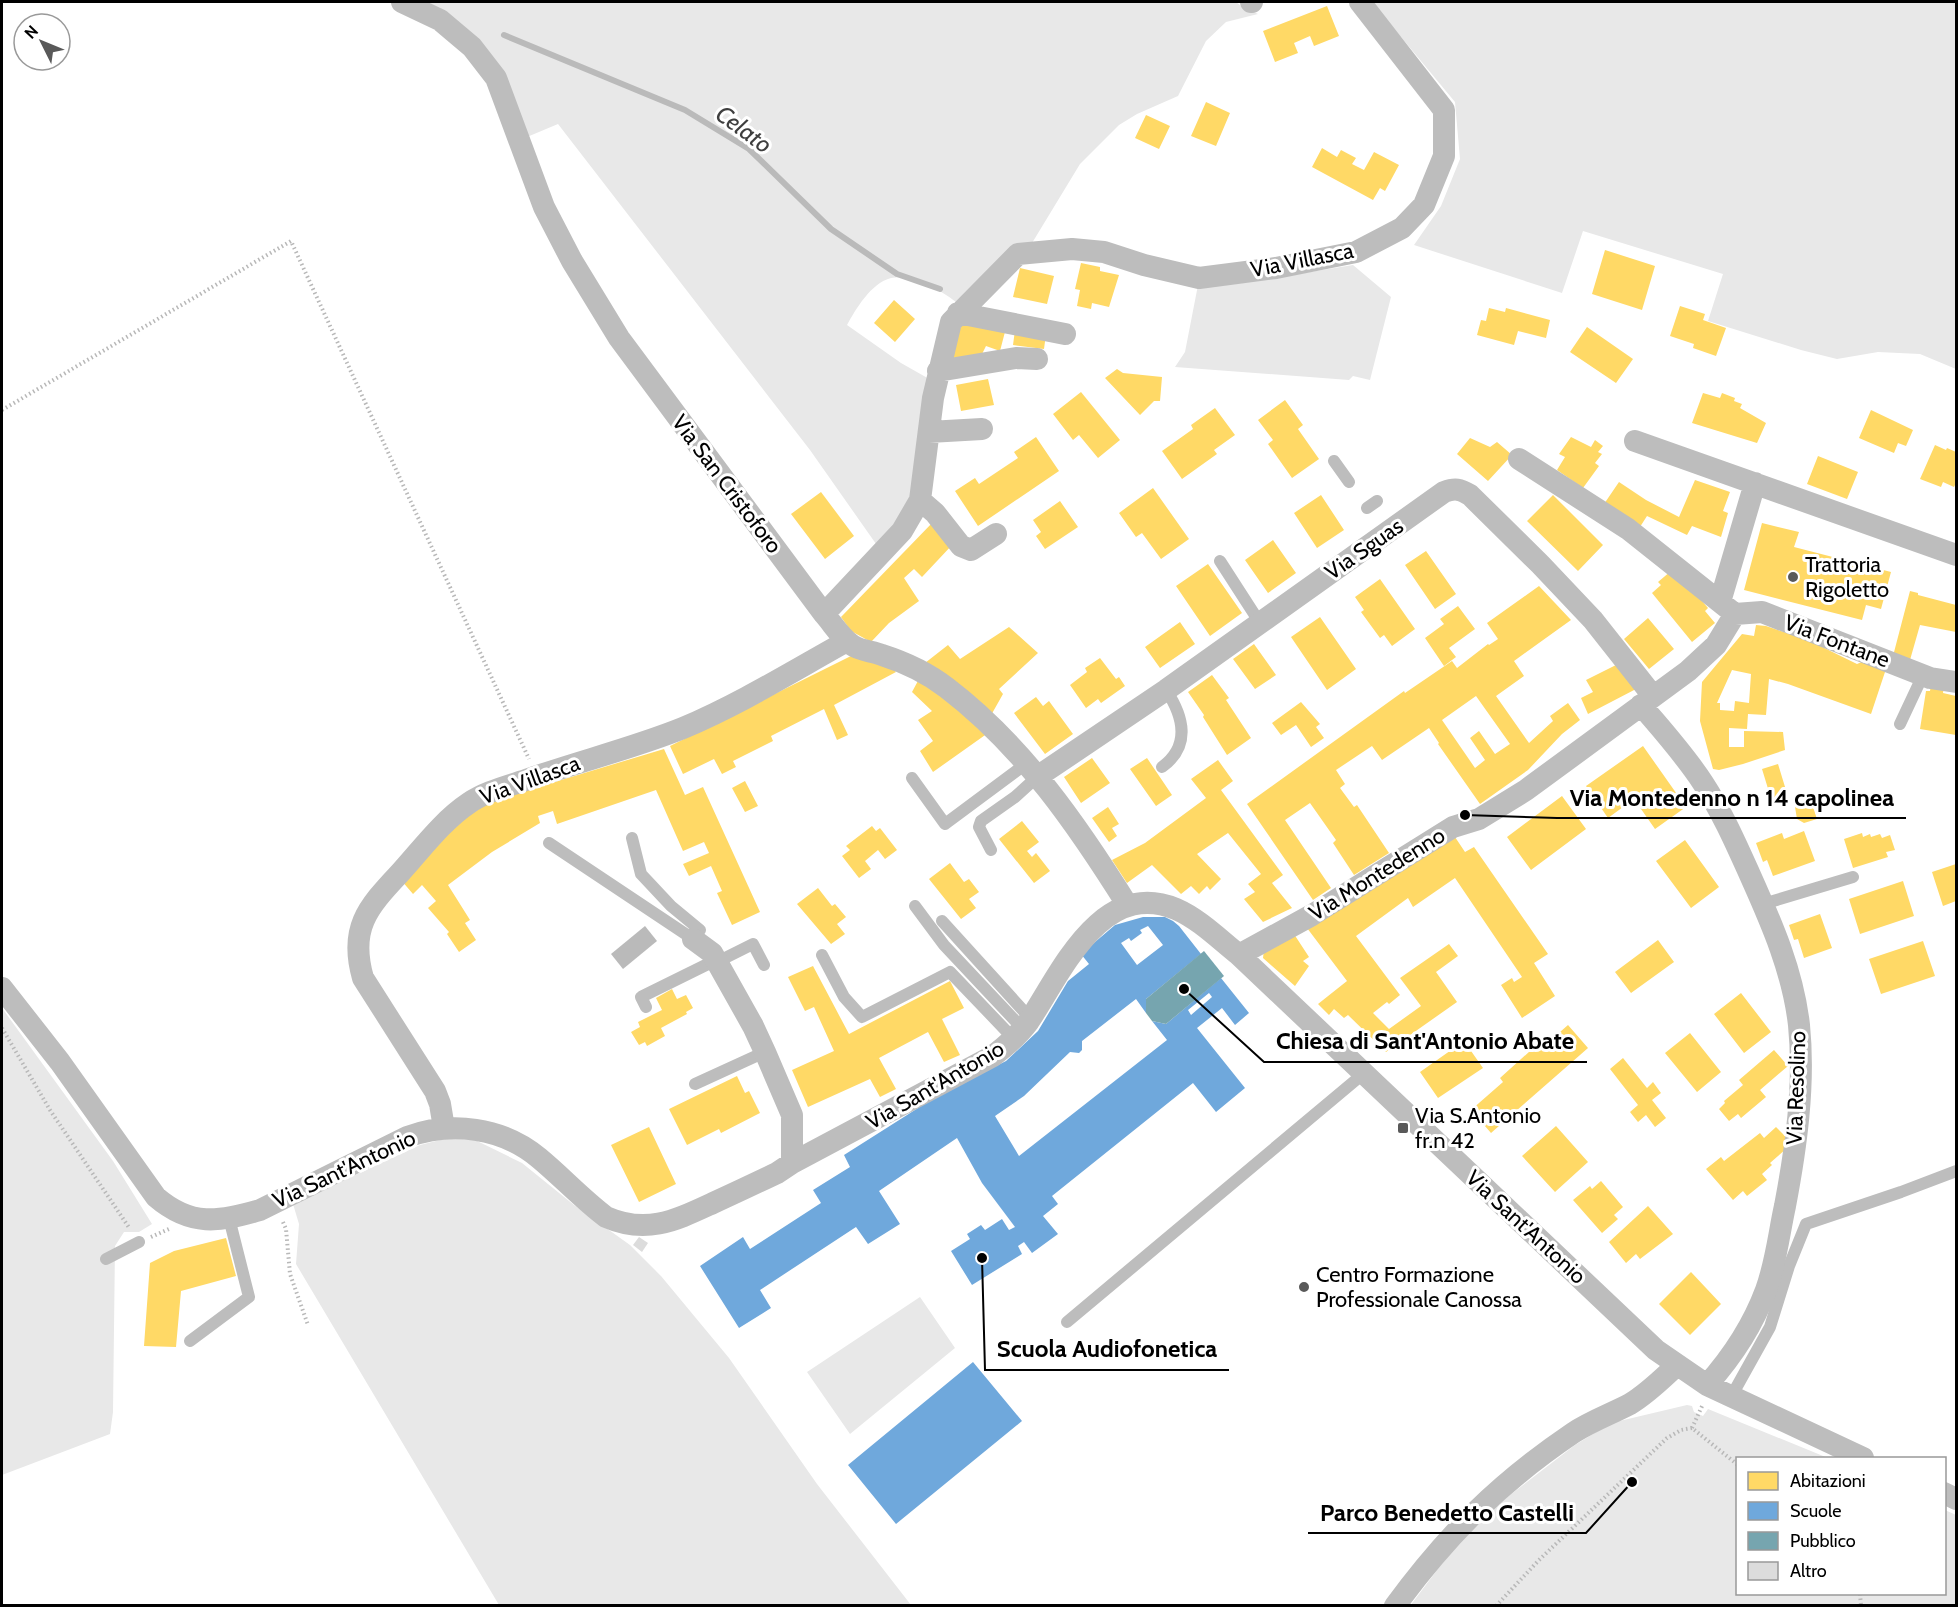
<svg xmlns="http://www.w3.org/2000/svg" width="1958" height="1607" viewBox="0 0 1958 1607" font-family="Cabin,sans-serif">
	<style>
		.green { fill: #e8e8e8 }
		.water { fill: #bababa }
		.homes { fill: #ffd966; fill-rule: evenodd }
		.schools { fill: #6fa8dc; fill-rule: evenodd }
		.public { fill: #76a5af }
		.lines { fill: none; stroke-linecap: round; stroke-linejoin: round }
		.stream { stroke: #bababa; stroke-width: 6 }
		.building { fill: #dcdcdc }
		.path { stroke: #b8b8b8; stroke-width: 4; stroke-dasharray: 1.5 3; stroke-linecap: butt }
		.service { stroke: #bdbdbd; stroke-width: 12 }
		.minor { stroke: #bdbdbd; stroke-width: 22 }
		.poi-dot { fill: #595959; stroke: #fff; stroke-width: 2 }
		.labels { text-anchor: middle; dominant-baseline: central; stroke-width: 6; stroke-linejoin: round; paint-order: stroke }
		.street-label { font-size: 22px; fill: #000; stroke: #fff }
		.poi-label { font-size: 22px; fill: #000; stroke: #fff; text-anchor: start }
		.water-label { font-size: 24px; font-style: italic; fill: #3e3e3e; stroke: #fff }
		.leader { fill: none; stroke: #000; stroke-width: 2 }
		.callout-dot { fill: #000; stroke: #fff; stroke-width: 2 }
		.callout-label { font-size: 24px; text-anchor: middle; font-weight: bold; fill: #000; stroke: #fff; stroke-width: 6; stroke-linejoin: round; paint-order: stroke }
	</style>
	<rect width="100%" height="100%" fill="#fff"/>
	<path class="green" d="M427 2H1236L1241 6 1258 14 1226 22 1206 41 1178 96 1137 114 1119 125 1080 164 1029 248 959 304C942 291 913 273 891 278 871 283 856 309 847 325L901 363 931 380 916 498 881 551 810 450 558 124 527 137 478 39 440 8Z
		M1372 2H1956V369L1920 354 1878 352 1837 359 1801 350 1708 321 1723 274 1583 231 1562 293 1414 245 1441 206 1460 159 1455 102Z
		M1353 265 1391 297 1370 380 1353 376 1349 380 1175 367 1185 352 1198 285 1242 283Z
		M2 1008 113 1161 152 1224 139 1232H124L115 1246 113 1412 110 1434 2 1475Z
		M444 1139H473L522 1163 574 1205 630 1245 661 1276 729 1358 817 1484 911 1605H499L296 1264 299 1224 293 1204 420 1145Z
		M920 1297 955 1348 850 1434 807 1372Z
		M1687 1405 1692 1406 1694 1412 1703 1416 1708 1409 1828 1458H1738V1594H1944L1945 1510 1956 1515V1605L1410 1606 1453 1549 1497 1505 1575 1445 1611 1423Z"/>
	<path class="water" d="M645 926 657 941 623 969 611 954Z"/>
	<path class="homes" d="M1327 6 1339 36 1314 46 1310 36 1294 43 1298 53 1275 62 1263 31Z
		M1206 102 1230 113 1216 146 1191 136Z
		M1146 115 1170 126 1159 149 1135 138Z
		M1322 148 1337 157 1341 150 1356 158 1352 164 1364 170 1374 152 1399 165 1385 191 1380 188 1373 200 1312 167Z
		M1605 250 1655 266 1642 310 1592 294Z
		M1081 263 1100 267V271L1119 275 1109 307 1092 303 1091 309 1077 306 1080 290 1075 289Z
		M1020 268 1054 276 1047 304 1013 297Z
		M894 300 915 319 895 342 874 323Z
		M1680 306 1705 314 1703 320 1726 328 1716 356 1693 348 1694 344 1670 336Z
		M1489 308 1505 312 1506 308 1550 320 1546 338 1518 331 1514 345 1477 335 1481 320 1486 321Z
		M963 320 1006 328 1000 351 986 346 977 364 949 358Z
		M1587 327 1633 359 1616 383 1570 352Z
		M1015 330 1046 334 1044 349 1013 345Z
		M1117 369 1123 373 1162 377 1160 401H1154L1140 415 1105 378Z
		M988 379 994 405 961 411 956 385Z
		M1081 392 1120 440 1098 458 1079 435 1073 440 1053 414Z
		M1703 393 1720 398 1722 393 1735 398 1734 401 1742 404 1740 408 1766 423 1757 443 1692 423Z
		M1285 400 1303 425 1298 429 1319 459 1292 478 1268 444 1273 440 1258 420Z
		M1215 408 1235 435 1214 450 1217 454 1182 479 1162 451 1193 429 1191 425Z
		M1871 410 1913 430 1906 446 1898 443 1894 453 1859 438Z
		M1036 437 1059 471 978 526 955 491 975 478 979 484 1018 458 1014 452Z
		M1571 437 1591 447 1595 440 1603 446 1598 452 1602 454 1595 463 1599 466 1583 488 1557 470 1565 457 1559 454Z
		M1470 438 1490 447 1497 442 1512 455 1488 481 1457 454Z
		M1935 445 1946 450 1947 448 1956 452V483L1954 487 1943 482 1941 487 1920 479Z
		M1818 456 1858 472 1847 499 1807 484Z
		M1695 480 1730 492 1723 511 1728 513 1721 537 1692 526 1687 535 1647 516 1638 530 1604 504 1619 482 1646 500 1679 517Z
		M1153 488 1189 539 1161 559 1142 533 1136 537 1119 513Z
		M821 492 854 536 825 559 791 514Z
		M1321 495 1344 530 1317 548 1294 513Z
		M1553 495 1603 545 1578 571 1527 521Z
		M1060 501 1078 527 1045 549 1036 536 1041 532 1033 520Z
		M934 521 953 544 922 577 914 569 904 578 919 601 889 623 871 642 851 631 841 617Z
		M1762 523 1799 532 1794 547 1891 572 1881 609 1866 605 1862 620 1744 590Z
		M1273 540 1296 573 1268 593 1245 560Z
		M1426 551 1456 594 1435 609 1405 565Z
		M1208 564 1242 613 1210 636 1176 586Z
		M1671 571 1690 587 1708 608 1705 611 1715 623 1692 642 1652 593 1661 585 1658 582Z
		M1380 579 1415 629 1392 646 1384 635 1380 638 1361 612 1364 610 1355 597Z
		M1539 586 1571 620 1514 661 1524 676 1496 696 1529 743 1553 721 1550 716 1568 703 1580 720 1562 734 1528 770 1480 804 1438 744 1439 743 1429 728 1382 760 1372 746 1336 770 1345 784 1340 788 1354 807 1357 805 1389 853 1354 875 1333 843 1336 840 1310 803 1285 820 1331 888 1313 900 1247 804 1404 691 1405 693 1452 661 1457 668 1488 644 1489 645 1498 639 1487 623ZM1476 696 1510 744 1495 754 1479 731 1470 738 1485 760 1475 768 1442 720Z
		M1910 591 1918 593V595L1956 605V632L1920 625 1910 660 1893 656Z
		M1458 606 1475 629 1449 648 1456 657 1444 666 1425 638 1444 624 1440 619Z
		M1320 617 1356 669 1327 690 1291 637Z
		M1648 618 1674 649 1649 669 1624 639Z
		M1180 622 1195 644 1160 668 1145 647Z
		M1756 625 1766 626 1810 641 1857 664 1864 661 1886 669 1871 714 1788 684 1769 679 1766 715 1748 714 1747 729 1729 728V747H1744V731L1783 732 1785 750 1743 764 1719 770 1713 769 1700 721 1702 682 1742 634 1754 636ZM1732 670 1751 674 1749 703 1735 701 1734 711 1720 710V703H1717Z
		M1009 627 1038 653 999 689 1003 694 990 717 925 663 948 645 960 659Z
		M1254 644 1276 675 1255 689 1233 659Z
		M857 653 887 663 896 672 834 705 848 735 837 740 824 709 771 736 773 741 733 761 736 767 722 774 714 759 683 774 670 746Z
		M1100 658 1116 679 1119 677 1125 686 1101 703 1098 699 1086 708 1070 685 1087 672 1085 668Z
		M1616 665 1636 689 1588 714 1581 698 1593 692 1586 680Z
		M1212 675 1229 698 1226 700 1251 738 1227 755 1203 717 1204 715 1188 692Z
		M919 679 988 733 933 772 920 751 933 741 918 720 932 711 912 692Z
		M1931 684 1944 686 1943 693 1956 696V735L1920 729 1926 691H1930Z
		M1036 697 1043 706 1049 701 1073 734 1045 754 1014 713Z
		M1301 702 1320 724 1316 727 1324 738 1311 747 1296 725 1281 735 1272 723Z
		M1643 746 1686 807 1655 829 1634 799 1608 818 1586 786Z
		M664 749 685 795 703 787 760 912 732 925 717 893 722 891 711 866 689 876 683 864 709 853 704 842 683 851 656 790 557 824 553 811 538 816 540 823 492 852 448 885 470 920 465 923 476 940 459 952 447 934 449 932 428 908 436 901 422 885 413 894 401 880 461 820 485 805 528 790Z
		M1092 758 1110 783 1081 803 1064 777Z
		M1147 758 1172 795 1156 806 1130 769Z
		M1218 760 1233 781 1221 790 1283 875 1272 883 1292 908 1263 922 1244 899 1255 892 1248 884 1261 874 1228 833 1197 854 1221 879 1210 890 1207 886 1199 894 1191 886 1181 894 1152 865 1127 883 1112 860 1145 843 1206 798 1191 779Z
		M1778 764 1789 800 1773 805 1762 769Z
		M745 781 758 806 745 812 732 788Z
		M1562 796 1586 829 1531 870 1507 837Z
		M1108 807 1119 824 1112 828 1117 836 1109 842 1092 818Z
		M1795 807H1813L1817 819 1804 823 1797 819Z
		M1022 821 1039 842 1027 851 1032 857 1036 853 1050 871 1034 883 999 839Z
		M872 826 876 831 880 828 897 850 885 859 878 850 865 861 871 869 859 878 842 856 850 850 846 846Z
		M1804 831 1815 861 1773 876 1767 860 1763 862 1756 843 1782 833 1784 839Z
		M1862 833 1863 837 1870 834 1871 837 1880 834 1882 838 1890 835 1895 850 1886 852 1888 857 1853 868 1844 839Z
		M1453 834 1465 852 1474 847 1548 954 1534 963 1555 996 1522 1018 1501 985 1512 978 1514 982 1522 977 1455 878 1413 907 1408 898 1356 936 1400 995 1389 1004 1387 1002 1373 1013 1389 1029 1421 1006 1400 978 1449 944 1458 956 1436 972 1457 1002 1386 1052 1348 1015 1344 1018 1334 1009 1329 1015 1318 1004 1347 981 1304 924Z
		M1685 840 1719 887 1691 908 1656 861Z
		M950 863 964 882 969 879 979 892 969 899 976 908 961 919 929 879Z
		M1956 864V901L1943 906 1932 872Z
		M1903 881 1914 916 1860 934 1849 899Z
		M818 888 832 906 835 904 846 917 837 924 845 934 831 944 797 904Z
		M1820 914 1832 948 1804 958 1798 939 1794 940 1789 925Z
		M1292 931 1309 957 1303 961 1309 966 1295 986 1263 958 1264 949Z
		M1658 940 1674 962 1631 993 1615 972Z
		M1923 941 1935 976 1881 994 1869 959Z
		M813 966 849 1034 950 981 964 1008 942 1019 960 1055 944 1062 928 1032 879 1058 896 1089 880 1097 870 1079 808 1107 792 1070 834 1051 814 1007 805 1011 788 977Z
		M672 989 677 999 686 995 693 1008 686 1012 687 1014 661 1028 665 1036 647 1046 645 1042 639 1045 631 1032 640 1027 638 1022 662 1010 656 998Z
		M1741 993 1771 1032 1744 1053 1714 1014Z
		M1568 1025 1588 1048 1491 1133 1471 1110 1503 1082 1500 1078 1540 1042 1544 1046Z
		M1690 1033 1721 1072 1697 1092 1665 1053Z
		M1464 1041 1483 1068 1438 1098 1420 1072Z
		M1774 1050 1788 1066 1760 1090 1766 1097 1741 1118 1738 1114 1729 1121 1719 1109 1725 1103 1724 1101 1743 1085 1739 1080Z
		M1623 1058 1647 1088 1653 1082 1661 1093 1652 1100 1666 1118 1655 1127 1646 1115 1638 1122 1630 1112 1638 1105 1610 1069Z
		M737 1076 745 1093 749 1091 760 1113 721 1133 719 1129 687 1145 669 1109Z
		M1556 1126 1588 1162 1555 1192 1522 1156Z
		M649 1127 676 1184 639 1202 611 1145Z
		M1776 1127 1788 1139 1787 1148 1770 1163 1772 1165 1762 1174 1767 1180 1747 1196 1743 1191 1733 1200 1706 1169 1721 1157 1724 1161 1760 1133 1764 1138Z
		M1601 1181 1623 1207 1614 1215 1618 1219 1602 1233 1573 1200 1590 1186 1592 1189Z
		M1648 1206 1673 1234 1640 1259 1636 1254 1626 1263 1609 1242Z
		M226 1238 236 1276 181 1291 176 1347 144 1346 150 1263 174 1251Z
		M1691 1272 1721 1304 1690 1335 1659 1304Z"/>
	<path class="schools" d="M1143 917H1165L1173 921 1179 926 1201 954 1146 999V1013L1136 999 1082 1041V1050L1079 1053 1070 1052 1024 1096 995 1116 1019 1156 1167 1040 1152 1021 1166 1024 1221 978 1249 1013 1235 1025 1222 1008 1197 1028 1245 1088 1216 1112 1193 1083 1052 1196 1058 1204 1043 1216 1058 1234 1032 1253 1024 1242 1018 1246 1022 1254 972 1285 951 1251 970 1239 967 1234 981 1225 985 1230 1002 1219 1009 1230 1015 1227 982 1183 957 1138 879 1191 900 1224 868 1244 856 1227 760 1290 771 1308 739 1328 700 1266 743 1237 750 1249 821 1203 813 1190 850 1167 844 1155 937 1096 1006 1061 1038 1031 1068 981 1089 964 1081 954 1115 925ZM1148 926 1163 945 1137 965 1121 943 1129 938 1131 941 1142 933 1140 930ZM1209 993 1212 997 1191 1015 1188 1010Z
		M1154 1002 1160 1009 1153 1015 1147 1008Z
		M973 1362 1022 1421 896 1524 848 1465Z"/>
	<path class="public" d="M1204 951 1224 976 1166 1024 1152 1021 1146 1013V999Z"/>
	<g class="lines">
		<path class="stream" d="M504 35 685 110 749 149 831 229 897 274 940 289"/>
	</g>
	<path class="building" d="M639 1237 648 1243 642 1252 633 1245Z"/>
	<g class="lines">
		<path class="path" d="M2 410 291 241 529 759
			M2 1028 50 1110 130 1229
			M283 1222 286 1229 290 1274 308 1325
			M151 1237 169 1229
			M1692 1428 1703 1404
			M1860 1594 1861 1606
			M1496 1606 1539 1560 1667 1438 1681 1430 1692 1428 1738 1465"/>
		<path class="service" d="M1334 461 1349 482
			M1367 508 1377 501
			M1220 561 1260 623
			M1900 724 1923 675
			M1162 767C1191 746 1184 717 1166 690
			M912 778 945 824 1027 763
			M632 838 641 874 671 906 700 930
			M549 843 693 939
			M991 850 979 827 981 821 1015 797 1037 777
			M1763 904 1853 877
			M915 906 944 945 1023 1029
			M942 921 1030 1018
			M822 955 844 997 862 1017 950 972 1014 1039
			M717 962 753 944 764 965
			M646 1007 641 997 716 960
			M695 1084 765 1052
			M106 1259 139 1242
			M1067 1322 1363 1074
			M190 1341 249 1297 229 1218
			M1731 1397 1770 1327 1789 1266 1806 1224 1901 1192 1956 1171"/>
		<path class="minor" d="M402 2 440 20 472 47 496 78 544 207 572 261 619 338 824 614C833 624 841 638 852 645 860 651 873 651 882 655 904 662 929 674 947 688 1023 746 1078 826 1128 906
			M1251 2H1252
			M958 313 1065 334
			M938 371 1016 358 1037 359
			M929 432 982 429
			M1635 441 1956 555
			M1519 459 1628 529 1735 614 1762 612 1930 678 1956 682
			M920 500 935 513 961 546 971 550 996 534
			M1720 602 1755 483
			M824 614 902 531 920 500 933 398 951 322 1018 254 1072 249 1104 252 1144 265 1199 278 1276 268 1356 252 1402 228 1424 205 1444 156V110L1360 2
			M1641 705C1662 730 1685 755 1703 783 1722 812 1736 844 1750 875 1772 924 1793 972 1799 1025 1805 1085 1796 1148 1785 1206 1779 1233 1776 1263 1766 1290 1753 1325 1732 1357 1707 1385
			M1037 777 1166 690 1444 492C1455 488 1460 489 1470 495L1540 564 1593 620 1653 696
			M693 939 712 953 753 1026 765 1052 792 1115V1163
			M1239 955 1312 915 1453 827 1479 819 1526 790 1688 671 1716 645 1735 614
			M2 988 60 1062 156 1197C191 1227 219 1222 260 1210L407 1137C451 1121 502 1127 539 1158 562 1177 582 1199 606 1217 647 1235 676 1220 713 1203 735 1193 756 1183 777 1173L792 1163 993 1056C1006 1046 1019 1035 1029 1021 1061 973 1101 878 1176 909 1199 919 1219 939 1239 955L1656 1350 1707 1385 1863 1458
			M444 1128 440 1104 435 1091 363 978C349 929 367 908 399 874 421 850 442 821 469 803 485 792 505 787 523 781 576 762 631 749 683 728 740 704 793 671 847 641
			M1944 1493 1956 1499
			M1395 1606C1448 1534 1499 1483 1573 1433 1591 1421 1611 1414 1630 1404 1647 1394 1662 1379 1676 1366"/>
	</g>
	<g class="poi-dot">
		<circle cx="1793" cy="577" r="6"/>
		<rect x="1397" y="1122" width="12" height="12" rx="3"/>
		<circle cx="1304" cy="1287" r="6"/>
	</g>
	<g class="labels">
		<g class="street-label">
			<text transform="translate(1302 260) rotate(-11)">Via Villasca</text>
			<text transform="translate(727 484) rotate(53)">Via San Cristoforo</text>
			<text transform="translate(1364 549) rotate(-35)">Via Sguas</text>
			<text transform="translate(1837 641) rotate(21)">Via Fontane</text>
			<text transform="translate(530 780) rotate(-20)">Via Villasca</text>
			<text transform="translate(1377 874) rotate(-32)">Via Montedenno</text>
			<text transform="translate(935 1085) rotate(-30)">Via Sant'Antonio</text>
			<text transform="translate(1796 1088) rotate(-88)">Via Resolino</text>
			<text transform="translate(344 1169) rotate(-25)">Via Sant'Antonio</text>
			<text transform="translate(1526 1227) rotate(43)">Via Sant'Antonio</text>
		</g>
		<g class="poi-label">
			<text x="1805" y="564">Trattoria<tspan x="1805" dy="25">Rigoletto</tspan></text>
			<text x="1415" y="1115">Via S.Antonio<tspan x="1415" dy="25">fr.n 42</tspan></text>
			<text x="1316" y="1274">Centro Formazione<tspan x="1316" dy="25">Professionale Canossa</tspan></text>
		</g>
		<g class="water-label">
			<text transform="translate(744 129) rotate(36)">Celato</text>
		</g>
	</g>
	<path class="leader" d="M1465 815L1557 818H1906M1184 989L1264 1062H1587M982 1258L985 1370H1229M1632 1482L1586 1533H1308"/>
	<g class="callout-dot">
		<circle cx="1465" cy="815" r="6"/>
		<circle cx="1184" cy="989" r="6"/>
		<circle cx="982" cy="1258" r="6"/>
		<circle cx="1632" cy="1482" r="6"/>
	</g>
	<g class="callout-label">
		<text x="1732" y="806">Via Montedenno n 14 capolinea</text>
		<text x="1425" y="1049">Chiesa di Sant'Antonio Abate</text>
		<text x="1107" y="1357">Scuola Audiofonetica</text>
		<text x="1447" y="1521">Parco Benedetto Castelli</text>
	</g>
	<rect width="1958" height="1607" fill="none" stroke="#000000" stroke-width="6"/>
	<rect x="1736" y="1457" width="210" height="138" fill="#ffffff" stroke="#999999" stroke-width="1.5"/>
	<rect x="1748" y="1472" width="30" height="18" fill="#ffd966" stroke="#999999" stroke-width="1.5"/>
	<text x="1790" y="1487" font-size="18" fill="#000000">Abitazioni</text>
	<rect x="1748" y="1502" width="30" height="18" fill="#6fa8dc" stroke="#999999" stroke-width="1.5"/>
	<text x="1790" y="1517" font-size="18" fill="#000000">Scuole</text>
	<rect x="1748" y="1532" width="30" height="18" fill="#76a5af" stroke="#999999" stroke-width="1.5"/>
	<text x="1790" y="1547" font-size="18" fill="#000000">Pubblico</text>
	<rect x="1748" y="1562" width="30" height="18" fill="#dcdcdc" stroke="#999999" stroke-width="1.5"/>
	<text x="1790" y="1577" font-size="18" fill="#000000">Altro</text>
	<g transform="translate(42 42) rotate(313)"><circle r="28" fill="#ffffff" stroke="#999999" stroke-width="1.5"/>
	<path d="M0-4.5L10 22L0 15L-10 22Z" fill="#595959"/>
	<text y="-9" font-size="16" font-weight="bold" text-anchor="middle" fill="#000000">N</text>
	</g>
</svg>
